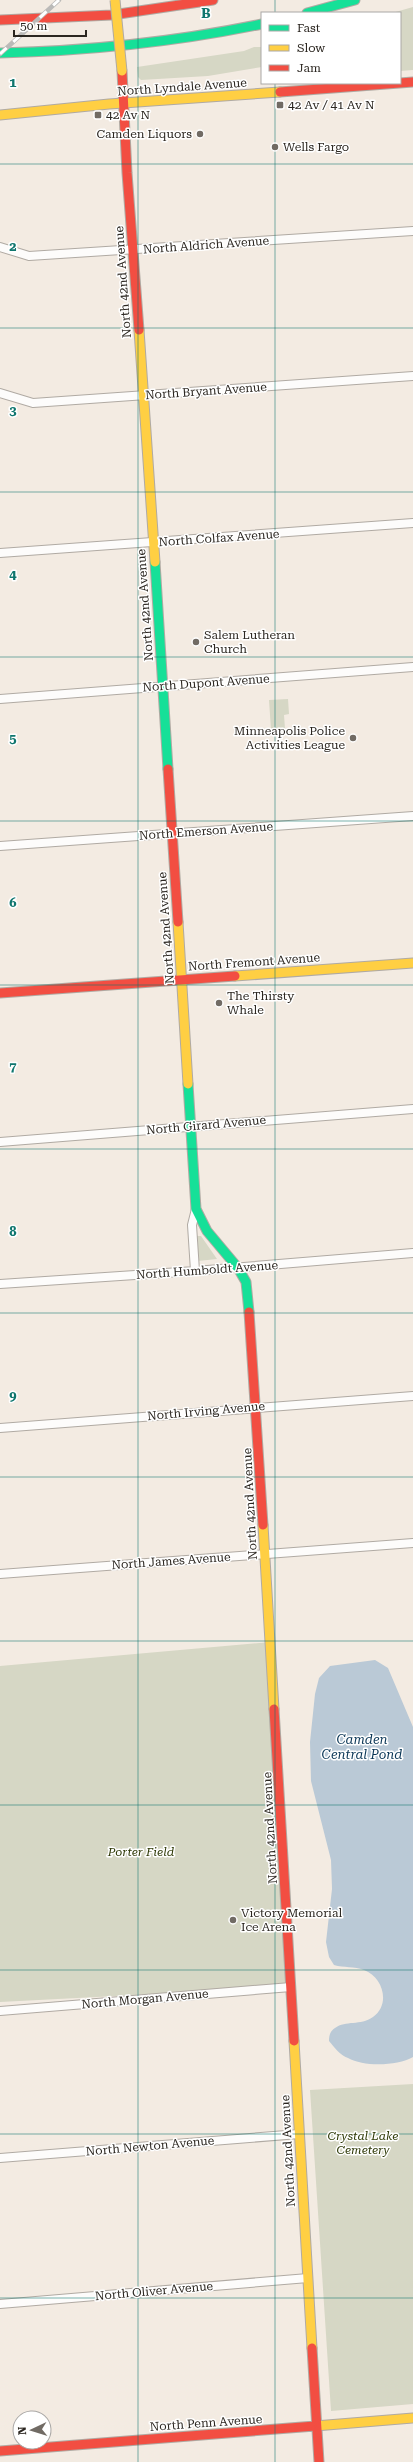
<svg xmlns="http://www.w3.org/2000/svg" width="413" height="2462" viewBox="0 0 413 2462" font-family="'Roboto Serif',serif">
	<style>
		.green { fill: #d6d7c5 }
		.water { fill: #bac9d6 }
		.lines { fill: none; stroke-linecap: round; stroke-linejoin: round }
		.street-casing { stroke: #b0aaa3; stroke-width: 10 }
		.fast-casing { stroke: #b0aaa3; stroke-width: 11 }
		.slow-casing { stroke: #b0aaa3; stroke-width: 11 }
		.jam-casing { stroke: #b0aaa3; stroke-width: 11 }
		.street { stroke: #fdfcfb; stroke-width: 8 }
		.fast { stroke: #16e098; stroke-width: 9 }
		.slow { stroke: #ffcf43; stroke-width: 9 }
		.jam { stroke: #f24e42; stroke-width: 9 }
		.rail-casing { stroke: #bbbab8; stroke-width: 4.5 }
		.rail { stroke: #fff; stroke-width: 3; stroke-dasharray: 9; stroke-linecap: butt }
		.slow-bridge-casing { stroke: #b0aaa3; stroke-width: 11; stroke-linecap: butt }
		.slow-bridge { stroke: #ffcf43; stroke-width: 9 }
		.grid { fill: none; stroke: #0f766e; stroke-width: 1; stroke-opacity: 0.55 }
		.poi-dot { fill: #716b64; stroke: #fff; stroke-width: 1.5 }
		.labels { text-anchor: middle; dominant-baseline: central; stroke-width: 3; stroke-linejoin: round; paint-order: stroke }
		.street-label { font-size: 12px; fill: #2b2620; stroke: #fff }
		.poi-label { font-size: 12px; fill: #2b2620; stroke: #fff; text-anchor: start }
		.park-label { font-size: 12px; font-style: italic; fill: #2e3906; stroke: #fff }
		.water-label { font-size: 13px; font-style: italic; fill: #0a3656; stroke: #fff }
		.grid-label { font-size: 13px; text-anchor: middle; font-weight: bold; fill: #0f766e; stroke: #fff; stroke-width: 3; stroke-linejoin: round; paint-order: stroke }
	</style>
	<rect width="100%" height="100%" fill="#f3ebe2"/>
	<path class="green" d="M413 7V70L400 71V13H392Z
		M254 47H262V67L208 76 141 80 138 77 137 67 244 51Z
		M288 699 289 714 284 715 285 729 271 730 269 700Z
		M196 1236H201L217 1259 198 1261Z
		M271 1642 291 1987 0 2002V1666Z
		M413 2084V2404L331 2411 310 2090Z"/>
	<path class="water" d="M375 1660 388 1668 413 1727V2057C397 2066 364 2067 348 2058 340 2055 334 2047 329 2041 329 2036 330 2031 335 2028 346 2020 360 2026 373 2017 391 2004 383 1977 364 1970 354 1966 344 1968 334 1965L329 1957 326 1942 332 1889 331 1860 311 1781 310 1742 315 1694 319 1678 330 1666Z"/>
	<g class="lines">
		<g class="street-casing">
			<path id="street" d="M0 247 29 256 413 231
				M0 393 33 403 413 376
				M0 553 413 523
				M0 699 413 667
				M0 846 413 816
				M0 1142 413 1109
				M195 1271 192 1225 196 1209
				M0 1284 195 1271 413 1253
				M0 1428 413 1396
				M0 1574 413 1543
				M0 2011 291 1987
				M0 2158 299 2134
				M0 2304 308 2278"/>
		</g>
		<g class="fast-casing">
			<path id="fast" d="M307 13 355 0
				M0 53C89 51 175 42 262 24
				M155 562 168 769
				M188 1084 196 1209 207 1231 238 1268 246 1282 249 1312"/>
		</g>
		<g class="slow-casing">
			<path id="slow" d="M0 115 109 104 280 92
				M139 330 155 562
				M178 922 188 1084
				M235 976 413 963
				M263 1525 274 1709
				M294 2041 312 2348
				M315 2426 413 2418"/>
		</g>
		<g class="jam-casing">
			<path id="jam" d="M0 20 112 15 213 0
				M122 71 127 173 139 330
				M280 92 413 82
				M168 769 178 922
				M0 993 235 976
				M249 1312 263 1525
				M274 1709 294 2041
				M312 2348 319 2462
				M0 2451 315 2426"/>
		</g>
		<use href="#street" class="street"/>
		<use href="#fast" class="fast"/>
		<use href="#slow" class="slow"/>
		<use href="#jam" class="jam"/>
		<g class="rail-casing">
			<path id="rail" d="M0 54 59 0"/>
		</g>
		<use href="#rail" class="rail"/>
		<g class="slow-bridge-casing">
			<path id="slow-bridge" d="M115 0 122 71"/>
		</g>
		<use href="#slow-bridge" class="slow-bridge"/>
	</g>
	<path class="grid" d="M138 0V2462M275 0V13M275 83V2462M0 164H413M0 328H413M0 492H413M0 657H413M0 821H413M0 985H413M0 1149H413M0 1313H413M0 1477H413M0 1641H413M0 1805H413M0 1970H413M0 2134H413M0 2298H413"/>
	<g class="poi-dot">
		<rect x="276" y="101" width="8" height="8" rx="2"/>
		<rect x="94" y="111" width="8" height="8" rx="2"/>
		<circle cx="200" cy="134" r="4"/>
		<circle cx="275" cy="147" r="4"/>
		<circle cx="196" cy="642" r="4"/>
		<circle cx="353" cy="738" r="4"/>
		<circle cx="219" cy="1003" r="4"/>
		<circle cx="233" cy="1920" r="4"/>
	</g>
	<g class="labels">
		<g class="street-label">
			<text transform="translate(182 87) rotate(-4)">North Lyndale Avenue</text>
			<text transform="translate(206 245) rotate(-4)">North Aldrich Avenue</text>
			<text transform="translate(123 282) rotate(-94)">North 42nd Avenue</text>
			<text transform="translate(206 391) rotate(-4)">North Bryant Avenue</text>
			<text transform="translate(219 538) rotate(-4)">North Colfax Avenue</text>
			<text transform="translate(145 605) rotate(-94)">North 42nd Avenue</text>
			<text transform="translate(206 683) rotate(-4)">North Dupont Avenue</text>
			<text transform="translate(206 831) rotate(-4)">North Emerson Avenue</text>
			<text transform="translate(166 928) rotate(-94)">North 42nd Avenue</text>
			<text transform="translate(254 962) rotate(-4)">North Fremont Avenue</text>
			<text transform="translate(206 1125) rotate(-5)">North Girard Avenue</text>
			<text transform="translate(207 1270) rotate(-4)">North Humboldt Avenue</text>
			<text transform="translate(206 1411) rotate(-5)">North Irving Avenue</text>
			<text transform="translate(250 1504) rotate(-93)">North 42nd Avenue</text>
			<text transform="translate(171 1561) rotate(-4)">North James Avenue</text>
			<text transform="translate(270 1828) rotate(-93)">North 42nd Avenue</text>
			<text transform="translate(145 1999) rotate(-5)">North Morgan Avenue</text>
			<text transform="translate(150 2146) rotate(-5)">North Newton Avenue</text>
			<text transform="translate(288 2151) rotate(-93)">North 42nd Avenue</text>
			<text transform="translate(154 2291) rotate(-5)">North Oliver Avenue</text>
			<text transform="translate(206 2423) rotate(-4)">North Penn Avenue</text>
		</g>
		<g class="poi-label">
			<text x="288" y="105">42 Av / 41 Av N</text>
			<text x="106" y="115">42 Av N</text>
			<text x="192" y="134" text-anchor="end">Camden Liquors</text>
			<text x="283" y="147">Wells Fargo</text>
			<text x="204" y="635">Salem Lutheran<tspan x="204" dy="14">Church</tspan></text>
			<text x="345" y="731" text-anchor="end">Minneapolis Police<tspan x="345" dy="14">Activities League</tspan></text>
			<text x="227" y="996">The Thirsty<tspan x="227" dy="14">Whale</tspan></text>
			<text x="241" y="1913">Victory Memorial<tspan x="241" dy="14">Ice Arena</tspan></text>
		</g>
		<g class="park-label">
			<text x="141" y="1852">Porter Field</text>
			<text x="363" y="2136">Crystal Lake<tspan x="363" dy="14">Cemetery</tspan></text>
		</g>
		<g class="water-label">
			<text x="362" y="1739">Camden<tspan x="362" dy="15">Central Pond</tspan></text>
		</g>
	</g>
	<g class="grid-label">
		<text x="206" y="18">B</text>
		<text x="13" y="87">1</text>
		<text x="13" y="251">2</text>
		<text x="13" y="415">3</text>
		<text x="13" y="579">4</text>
		<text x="13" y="743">5</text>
		<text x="13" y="907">6</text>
		<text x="13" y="1071">7</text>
		<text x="13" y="1236">8</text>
		<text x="13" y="1400">9</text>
	</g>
	<rect x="261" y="12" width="140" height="72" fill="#ffffff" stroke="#aaa8a6"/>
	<rect x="269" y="25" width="20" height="6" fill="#16e098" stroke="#aaa8a6"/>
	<text x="297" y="32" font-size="12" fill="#2b2620">Fast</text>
	<rect x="269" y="45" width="20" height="6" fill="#ffcf43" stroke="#aaa8a6"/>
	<text x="297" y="52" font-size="12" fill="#2b2620">Slow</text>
	<rect x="269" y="65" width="20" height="6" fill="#f24e42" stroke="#aaa8a6"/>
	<text x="297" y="72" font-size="12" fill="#2b2620">Jam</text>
	<g transform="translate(32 2430) rotate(266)"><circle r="19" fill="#ffffff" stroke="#aaa8a6"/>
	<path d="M0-3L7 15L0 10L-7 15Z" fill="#716b64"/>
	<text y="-6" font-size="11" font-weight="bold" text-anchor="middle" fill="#2b2620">N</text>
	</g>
	<path d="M14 30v6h72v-6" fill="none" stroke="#2b2620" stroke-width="2"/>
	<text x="20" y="30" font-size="12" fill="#2b2620" stroke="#ffffff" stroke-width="3" paint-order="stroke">50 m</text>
</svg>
